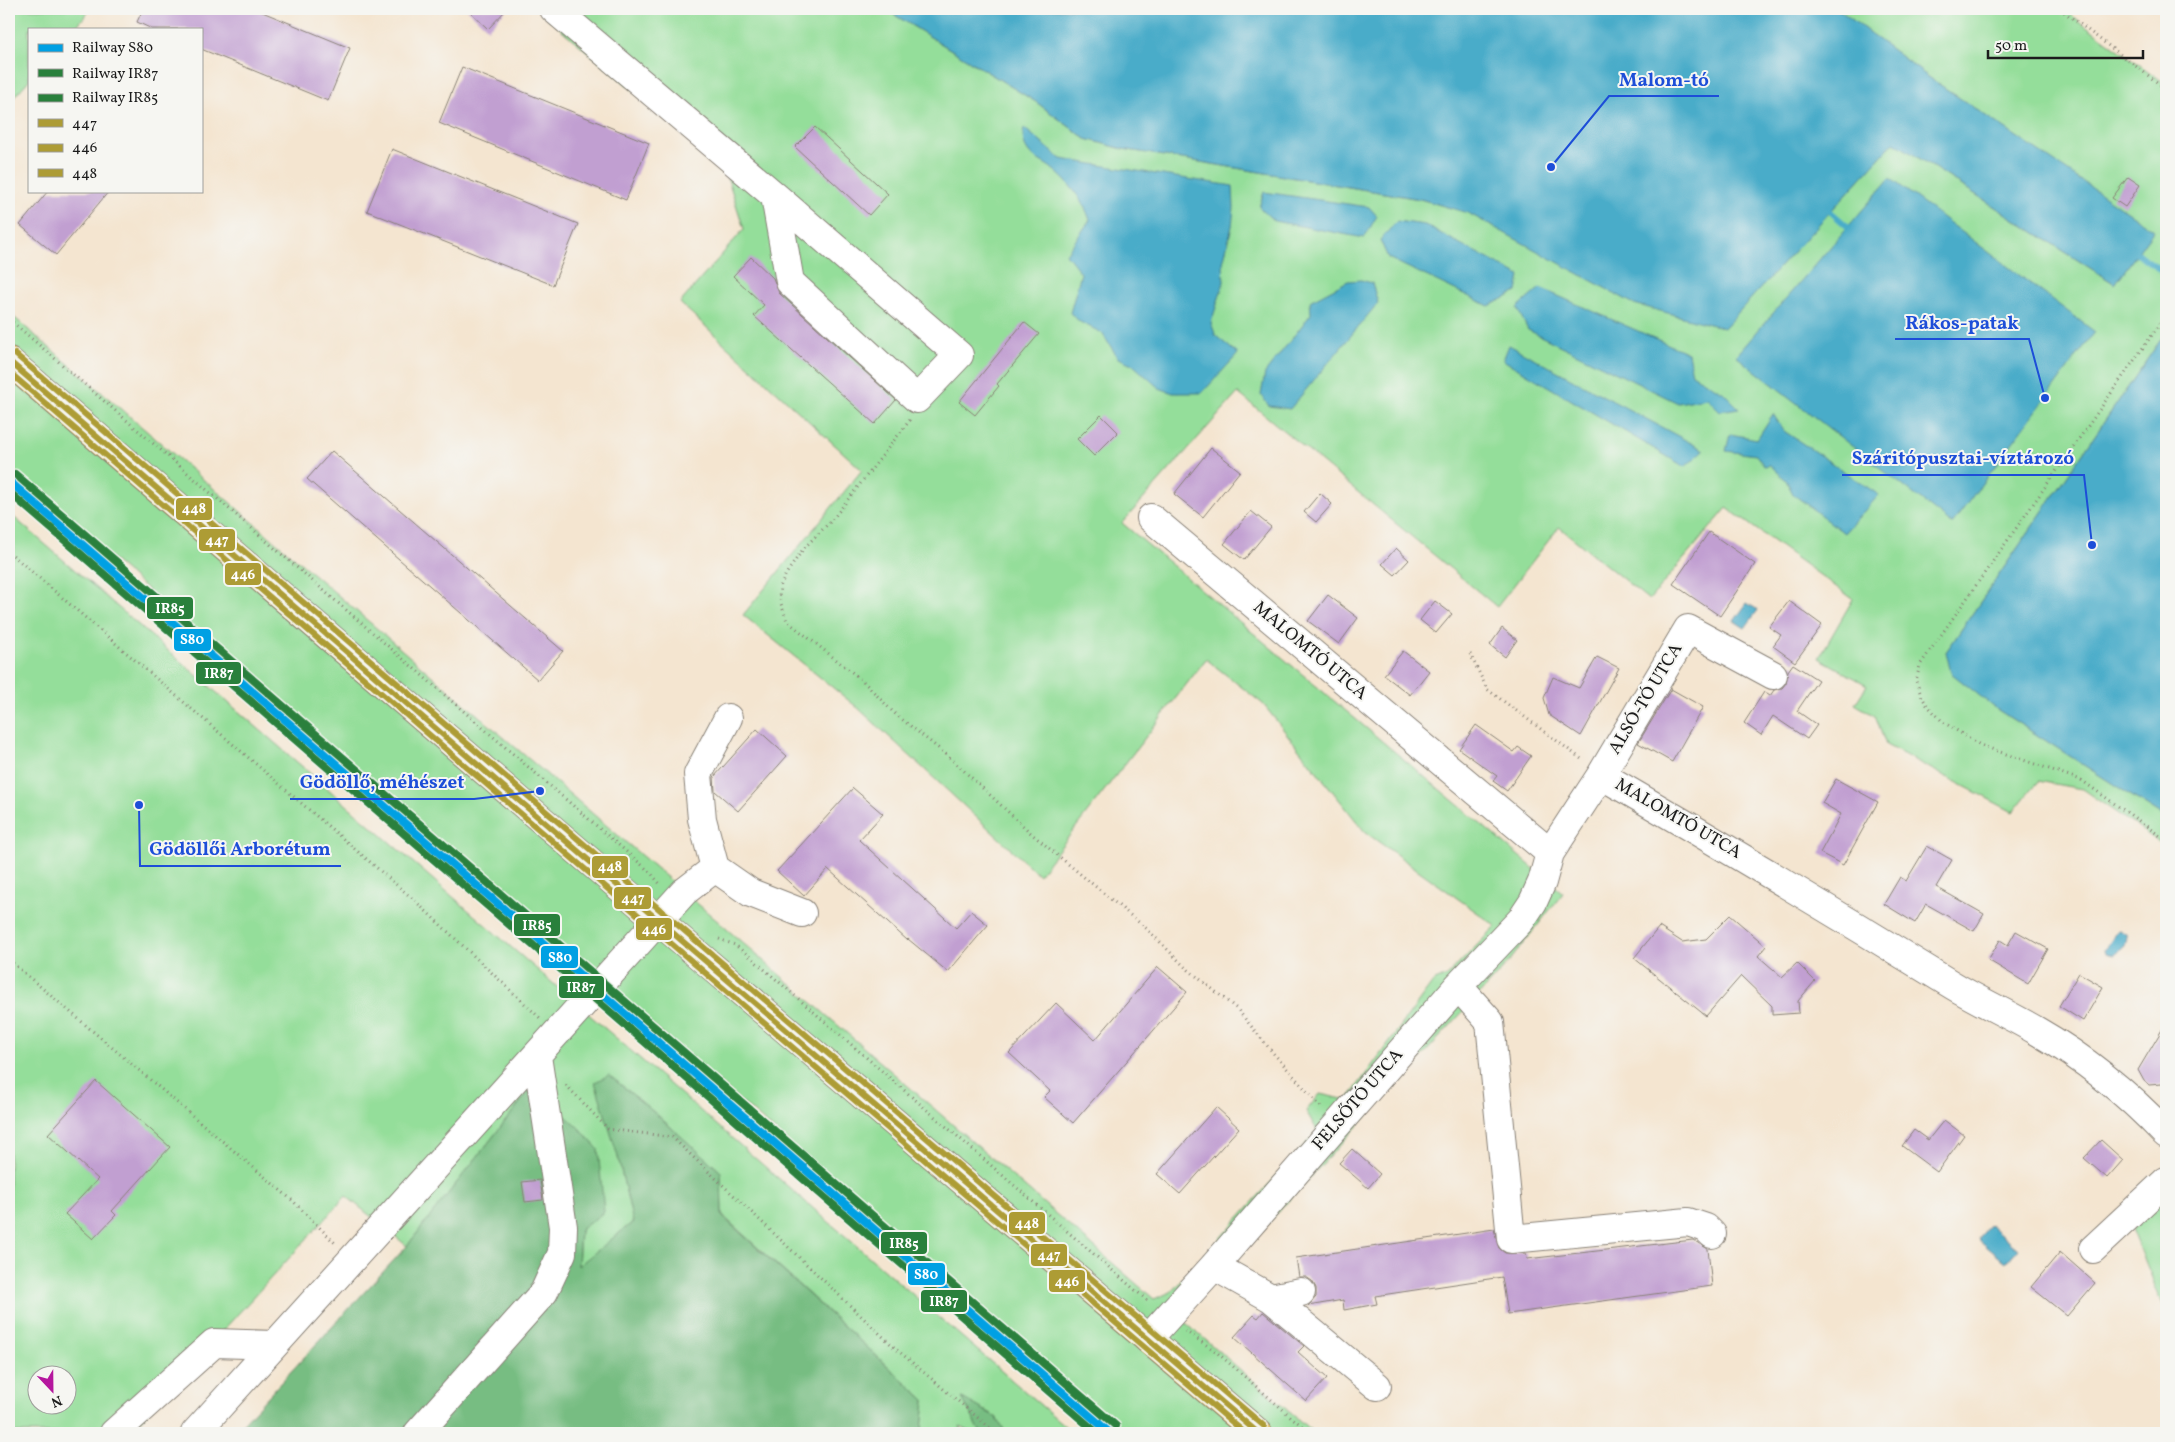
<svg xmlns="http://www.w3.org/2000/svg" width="2175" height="1442" viewBox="0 0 2175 1442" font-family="Vollkorn,serif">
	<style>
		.green { fill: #94de9a; stroke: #587d5b; fill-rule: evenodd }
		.forest { fill: #77bd82; stroke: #4a6c4f }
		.water { fill: #4aacc9; stroke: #336472 }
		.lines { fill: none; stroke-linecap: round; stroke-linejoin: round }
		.stream { stroke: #4aacc9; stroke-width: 6 }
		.building { fill: #c19fd1 }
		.minor-casing { stroke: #888076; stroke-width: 30 }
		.major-casing { stroke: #888076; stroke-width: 30 }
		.path { stroke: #888076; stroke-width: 3; stroke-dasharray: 1 4; stroke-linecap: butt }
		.minor { stroke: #fff; stroke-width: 28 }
		.major { stroke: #ebc669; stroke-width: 28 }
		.bus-1-casing { stroke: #f6f6f2; stroke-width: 10 }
		.bus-2-casing { stroke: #f6f6f2; stroke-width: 10 }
		.bus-3-casing { stroke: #f6f6f2; stroke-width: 10 }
		.bus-1 { stroke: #ad9c35; stroke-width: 6 }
		.bus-2 { stroke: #ad9c35; stroke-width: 6 }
		.bus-3 { stroke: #ad9c35; stroke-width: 6 }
		.rail-1-casing { stroke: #f6f6f2; stroke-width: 11 }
		.rail-2-casing { stroke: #f6f6f2; stroke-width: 11 }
		.rail-3-casing { stroke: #f6f6f2; stroke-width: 11 }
		.rail-1 { stroke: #00a0e3; stroke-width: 8 }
		.rail-2 { stroke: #29803c; stroke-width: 8 }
		.rail-3 { stroke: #29803c; stroke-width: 8 }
		.labels { text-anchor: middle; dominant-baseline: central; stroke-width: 4; stroke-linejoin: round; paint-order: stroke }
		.street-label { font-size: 18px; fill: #1c1c1c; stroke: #f6f6f2 }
		.leader { fill: none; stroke: #1d4ed8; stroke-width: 2 }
		.callout-dot { fill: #1d4ed8; stroke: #f6f6f2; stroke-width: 2 }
		.callout-label { font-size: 19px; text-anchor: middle; font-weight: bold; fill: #1d4ed8; stroke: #f6f6f2; stroke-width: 4; stroke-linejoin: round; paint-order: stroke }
		.line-badge { stroke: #f6f6f2; stroke-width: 2 }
		.badge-label { font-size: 14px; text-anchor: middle; font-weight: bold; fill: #fff }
	</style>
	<rect width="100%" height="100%" fill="#f6f6f2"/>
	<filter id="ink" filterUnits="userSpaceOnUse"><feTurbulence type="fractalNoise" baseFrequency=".02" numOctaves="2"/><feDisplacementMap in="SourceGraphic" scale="10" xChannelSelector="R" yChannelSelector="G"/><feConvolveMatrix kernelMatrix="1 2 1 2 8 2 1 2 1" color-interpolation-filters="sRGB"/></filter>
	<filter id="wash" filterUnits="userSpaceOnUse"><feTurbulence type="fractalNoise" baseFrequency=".0096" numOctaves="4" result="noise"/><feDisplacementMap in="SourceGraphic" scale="20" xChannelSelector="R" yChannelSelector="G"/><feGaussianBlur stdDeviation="1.12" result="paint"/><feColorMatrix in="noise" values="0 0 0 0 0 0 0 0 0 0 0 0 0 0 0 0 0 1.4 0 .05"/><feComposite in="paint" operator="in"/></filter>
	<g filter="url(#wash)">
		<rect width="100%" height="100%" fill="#f4e5d0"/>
		<path class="green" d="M9 9H91L74 29H29V80L9 103Z
			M537 9H885L1036 102 1086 139 1123 149 1420 199 1468 213 1723 328 1894 142 2115 284 2153 230 1927 76 1838 9H2063L2166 84V332L1946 652 1995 708 2166 818V847L2082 789 2038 781 2013 812 1886 745 1875 716 1855 704 1867 685 1819 658 1853 599 1727 508 1649 600 1559 527 1497 607 1238 393 1122 523 1563 893 1508 963 1180 1318 1314 1433H1125L9 470V313L684 892 1154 1299 1171 1292 1312 1137 1317 1130 1306 1111 1320 1094 1347 1100 1433 982 1447 976 1496 926 1365 832 1263 704 1206 659 1039 875 858 708 743 615 862 470 680 303 744 229 724 167Z
			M9 513 1073 1433H1006L996 1417 963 1399 981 1433H974L960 1427 963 1433H924L922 1428 925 1400 722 1215 721 1172 656 1114 609 1075 618 1157 633 1222 578 1267 580 1230 533 1086 407 1246 346 1196 129 1433H9ZM38 1374H68V1404H38Z
			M2166 1198V1312L2132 1229Z"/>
		<path class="forest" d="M609 1075 656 1114 721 1172 722 1216 925 1400 922 1428 924 1433H234L407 1246 533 1086 579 1128 598 1149 604 1212 580 1230 578 1266 633 1222 618 1157 595 1082Z
			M962 1398 996 1417 1006 1433H981Z"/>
		<path class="water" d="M885 9H1838L1927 76 2154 230 2115 284 1894 142 1724 328 1634 304 1468 213 1420 199 1123 149 1086 139 1036 102Z
			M1024 128 1061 159 1233 186 1234 208 1232 226 1223 263 1224 282 1211 323 1216 336 1238 354 1202 393H1173L1159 388 1132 364 1118 358 1102 333 1080 322 1070 313 1081 273 1066 254 1090 220C1083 199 1068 181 1050 167 1044 163 1036 159 1030 154 1023 146 1022 137 1024 128Z
			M1890 178 2095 332 1952 524 1736 356Z
			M1264 192 1369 207 1377 216 1364 238 1274 221 1259 207Z
			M1397 221 1425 225 1520 276 1517 292 1489 306 1388 258 1380 240Z
			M1361 280 1372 283 1378 303 1290 409 1269 406 1261 395 1265 373 1311 314 1310 301 1348 281Z
			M1540 288 1688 353 1692 374 1723 392 1739 408 1720 411 1707 398 1678 403 1528 330 1517 308Z
			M2166 332V818L1995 708 1951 673 1946 652Z
			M1509 345 1704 450 1685 467 1503 360Z
			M1773 414 1784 431 1879 495 1844 533 1793 494 1786 480 1770 465 1764 466 1756 455 1726 451 1730 434 1757 439Z
			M1747 603 1758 610 1745 628 1734 621Z
			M2118 931 2126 933 2127 937 2125 945 2114 955 2106 953 2105 949Z
			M1990 1225 2018 1249 2006 1263 1978 1239Z"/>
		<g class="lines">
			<path class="stream" d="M1824 206 1854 232
				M2137 253 2166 274"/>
		</g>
		<g id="blocks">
			<path class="building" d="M143 9H255L350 48 328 101 201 49V29H152L137 22Z
				M467 9H507L488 29Z
				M462 67 649 143 626 200 439 123Z
				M815 127 888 194 869 215 795 147Z
				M392 149 578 224 553 285 367 211Z
				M2128 177 2140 185 2125 207 2112 198Z
				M48 191H109L56 255 20 225Z
				M751 257 773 278 779 293 896 400 875 424 754 316 764 305 733 276Z
				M1024 322 1039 334 997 384 999 386 975 415 959 402Z
				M1101 415 1118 432 1094 456 1077 439Z
				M1211 448 1240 471 1203 517 1174 494Z
				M332 451 563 651 538 680 307 479Z
				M1320 493 1332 504 1316 522 1304 512Z
				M1251 511 1271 527 1244 560 1224 544Z
				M1709 532 1755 564 1720 616 1673 584Z
				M1396 548 1409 560 1395 575 1382 564Z
				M1328 595 1358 618 1339 644 1308 621Z
				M1435 601 1452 614 1436 633 1420 620Z
				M1789 601 1822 625 1795 662 1773 646 1781 635 1769 627Z
				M1502 628 1517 640 1505 657 1490 645Z
				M1403 651 1429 671 1410 695 1384 675Z
				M1597 657 1619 668 1581 736 1549 715 1544 698 1553 677 1579 688Z
				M1793 664 1818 680 1797 711 1817 725 1807 739 1773 716 1761 735 1744 723 1764 692 1770 696 1774 690 1782 688 1786 683 1788 671Z
				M1671 689 1703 707 1672 762 1638 743Z
				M1476 725 1514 752 1518 747 1531 756 1507 791 1493 781 1497 776 1459 749Z
				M757 729 787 756 738 811 715 791 714 777Z
				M1836 779 1878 802 1843 865 1820 853 1841 814 1822 803Z
				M853 788 883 814 859 840 956 928 971 911 988 925 948 972 908 939 907 940 828 869 804 896 777 871Z
				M1927 846 1952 860 1936 887 1984 914 1974 931 1926 904 1915 923 1884 904 1900 877 1906 881Z
				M1730 915 1766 946 1758 956 1782 977 1797 963 1815 981 1798 1001 1799 1013 1772 1015V1006L1741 976 1706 1016 1634 958 1659 927 1682 942 1706 939Z
				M2016 931 2048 949 2028 984 1988 960 2000 940 2008 945Z
				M1158 967 1187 992 1073 1123 1044 1097 1050 1091 1009 1053 1056 1003 1095 1040Z
				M2079 973 2103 987 2083 1021 2059 1006Z
				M2166 1023V1078L2162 1084 2149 1085 2144 1081 2138 1070Z
				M96 1081 170 1147 112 1211 116 1215 93 1239 65 1214 98 1179 48 1134Z
				M1216 1107 1239 1128 1180 1194 1157 1174Z
				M1944 1120 1964 1135 1937 1172 1902 1146 1914 1130 1928 1140Z
				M2101 1140 2123 1160 2107 1178 2084 1158Z
				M1352 1149 1380 1174 1368 1188 1339 1163Z
				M540 1180 543 1200 525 1202 522 1182Z
				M1494 1229 1499 1248 1505 1253H1526L1527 1259 1693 1240 1708 1249 1712 1286 1508 1314 1502 1277 1375 1296 1377 1304 1344 1310 1343 1300 1308 1306 1316 1297V1288L1312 1281 1306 1277H1299L1296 1258Z
				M2060 1252 2095 1283 2067 1316 2031 1287Z
				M1263 1312 1304 1346 1298 1352 1327 1378 1306 1401 1234 1337 1254 1315 1258 1318Z"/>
		</g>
	</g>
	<g filter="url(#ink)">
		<use href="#blocks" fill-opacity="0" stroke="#888076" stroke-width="1"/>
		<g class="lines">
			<g class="minor-casing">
				<path id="minor" d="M554 9 775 196 959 355 917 399 790 282 775 196
					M1151 518 1550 853 1601 775C1720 844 1837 914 1954 986 1981 1002 2010 1015 2037 1031 2084 1058 2129 1095 2166 1134
					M1601 775 1688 629 1773 675
					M715 868 702 819 698 774 728 718
					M1458 986 1490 1022 1511 1239 1688 1222 1706 1228 1712 1234
					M2093 1249 2166 1181
					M1214 1266 1271 1298 1377 1386
					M1271 1298 1301 1292
					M1148 1339 1214 1266 1458 986 1521 920 1533 902 1542 882 1550 853
					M114 1433 214 1343 274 1345
					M195 1433 684 892 715 868 751 893 802 913
					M418 1433 544 1292 562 1253 563 1227 537 1056"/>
			</g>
			<g class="major-casing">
				<path id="major" d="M9 361 702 958 1258 1433"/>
			</g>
			<path class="path" d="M2060 9 2166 89
				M2166 315 1920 665 1916 681 1921 695 1926 704 1943 722 1980 745 2081 780 2166 840
				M9 319 650 872 660 884
				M910 420 832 520 804 548 786 574 780 587 779 598 787 621 862 680 894 713 947 755 1033 835 1147 929 1185 967 1237 1009 1274 1054 1322 1108
				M9 552 413 899 540 1018
				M1470 654 1487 689 1584 761
				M719 939 735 945 749 956 1149 1302
				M9 960 293 1201 335 1243
				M566 1085 608 1129 672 1137 896 1349 996 1433
				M1185 1331 1214 1350 1310 1433"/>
			<use href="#minor" class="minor"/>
			<use href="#major" class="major"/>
			<g class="bus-1-casing">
				<path id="bus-1" d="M9 361 702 958 1258 1433"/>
			</g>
			<g class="bus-2-casing">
				<path id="bus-2" d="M9 372 696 965 1245 1433"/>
			</g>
			<g class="bus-3-casing">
				<path id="bus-3" d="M15 354 708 951 1264 1426"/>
			</g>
			<use href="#bus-1" class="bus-1"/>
			<use href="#bus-2" class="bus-2"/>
			<use href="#bus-3" class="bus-3"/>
			<g class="rail-1-casing">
				<path id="rail-1" d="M9 481 1110 1433"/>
			</g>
			<g class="rail-2-casing">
				<path id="rail-2" d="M9 492 1097 1433"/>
			</g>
			<g class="rail-3-casing">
				<path id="rail-3" d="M15 474 1116 1426"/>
			</g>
			<use href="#rail-1" class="rail-1"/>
			<use href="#rail-2" class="rail-2"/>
			<use href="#rail-3" class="rail-3"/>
		</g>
	</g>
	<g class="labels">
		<g class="street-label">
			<text transform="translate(1310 651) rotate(40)">MALOMTÓ UTCA</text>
			<text transform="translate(1646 699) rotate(-59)">ALSÓ-TÓ UTCA</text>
			<text transform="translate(1678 819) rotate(30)">MALOMTÓ UTCA</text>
			<text transform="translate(1358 1100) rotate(-49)">FELSŐTÓ UTCA</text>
		</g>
	</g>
	<path class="leader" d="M1551 167L1609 96H1719M2045 398L2029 339H1895M2092 545L2084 475H1842M540 791L474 799H290M139 805L140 866H341"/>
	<g class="callout-dot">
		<circle cx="1551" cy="167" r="5"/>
		<circle cx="2045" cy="398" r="5"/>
		<circle cx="2092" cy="545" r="5"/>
		<circle cx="540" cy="791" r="5"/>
		<circle cx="139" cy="805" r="5"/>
	</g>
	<g class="callout-label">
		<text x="1664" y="86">Malom-tó</text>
		<text x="1962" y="329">Rákos-patak</text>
		<text x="1963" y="464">Száritópusztai-víztározó</text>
		<text x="382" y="788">Gödöllő, méhészet</text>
		<text x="240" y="855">Gödöllői Arborétum</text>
	</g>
	<g class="line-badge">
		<rect x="175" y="497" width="38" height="24" rx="5" fill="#ad9c35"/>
		<rect x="198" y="528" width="38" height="24" rx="5" fill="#ad9c35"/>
		<rect x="224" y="562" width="38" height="24" rx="5" fill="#ad9c35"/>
		<rect x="146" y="596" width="48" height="24" rx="5" fill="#29803c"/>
		<rect x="173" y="628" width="39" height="24" rx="5" fill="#00a0e3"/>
		<rect x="195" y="661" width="47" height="24" rx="5" fill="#29803c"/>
		<rect x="591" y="855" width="38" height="24" rx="5" fill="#ad9c35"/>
		<rect x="613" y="886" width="39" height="24" rx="5" fill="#ad9c35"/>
		<rect x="513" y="913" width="48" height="24" rx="5" fill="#29803c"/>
		<rect x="635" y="917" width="38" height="24" rx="5" fill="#ad9c35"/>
		<rect x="540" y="945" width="39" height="24" rx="5" fill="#00a0e3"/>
		<rect x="558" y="975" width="47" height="24" rx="5" fill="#29803c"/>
		<rect x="1008" y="1211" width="38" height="24" rx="5" fill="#ad9c35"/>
		<rect x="880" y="1231" width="48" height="24" rx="5" fill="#29803c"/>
		<rect x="1030" y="1243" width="38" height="24" rx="5" fill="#ad9c35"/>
		<rect x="907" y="1262" width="39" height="24" rx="5" fill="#00a0e3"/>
		<rect x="1048" y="1269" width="38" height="24" rx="5" fill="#ad9c35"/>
		<rect x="920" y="1289" width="48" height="24" rx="5" fill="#29803c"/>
	</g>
	<g class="badge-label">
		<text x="194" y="513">448</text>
		<text x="217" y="545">447</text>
		<text x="243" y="579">446</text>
		<text x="170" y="613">IR85</text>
		<text x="192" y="644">S80</text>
		<text x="219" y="678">IR87</text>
		<text x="610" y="871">448</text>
		<text x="633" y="903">447</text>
		<text x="537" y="930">IR85</text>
		<text x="654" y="934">446</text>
		<text x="560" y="962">S80</text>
		<text x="581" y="992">IR87</text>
		<text x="1027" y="1228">448</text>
		<text x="904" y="1248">IR85</text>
		<text x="1049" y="1260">447</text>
		<text x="926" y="1279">S80</text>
		<text x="1067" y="1286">446</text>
		<text x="944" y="1306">IR87</text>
	</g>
	<rect width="2175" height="1442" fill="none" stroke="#f6f6f2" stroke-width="30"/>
	<rect x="28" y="28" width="175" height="165" fill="#f6f6f2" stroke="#9f9f9c"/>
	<rect x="38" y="44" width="25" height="8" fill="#00a0e3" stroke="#9f9f9c"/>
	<text x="72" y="52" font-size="15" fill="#1c1c1c">Railway S80</text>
	<rect x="38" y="69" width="25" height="8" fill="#29803c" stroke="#9f9f9c"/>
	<text x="72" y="78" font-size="15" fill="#1c1c1c">Railway IR87</text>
	<rect x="38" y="94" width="25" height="8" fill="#29803c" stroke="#9f9f9c"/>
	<text x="72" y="102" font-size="15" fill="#1c1c1c">Railway IR85</text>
	<rect x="38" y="119" width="25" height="8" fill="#ad9c35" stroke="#9f9f9c"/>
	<text x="72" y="128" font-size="15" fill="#1c1c1c">447</text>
	<rect x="38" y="144" width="25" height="8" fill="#ad9c35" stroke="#9f9f9c"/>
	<text x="72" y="152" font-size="15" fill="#1c1c1c">446</text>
	<rect x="38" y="169" width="25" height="8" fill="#ad9c35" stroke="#9f9f9c"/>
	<text x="72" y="178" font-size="15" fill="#1c1c1c">448</text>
	<g transform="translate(52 1390) rotate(158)"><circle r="24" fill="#f6f6f2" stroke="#9f9f9c"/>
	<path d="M0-4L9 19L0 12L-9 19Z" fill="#b5179e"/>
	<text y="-8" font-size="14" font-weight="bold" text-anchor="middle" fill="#1c1c1c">N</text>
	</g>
	<path d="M1988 50v8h155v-8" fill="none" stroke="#1c1c1c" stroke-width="2.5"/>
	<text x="1995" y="50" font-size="15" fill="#1c1c1c" stroke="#f6f6f2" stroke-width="4" paint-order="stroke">50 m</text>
</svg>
